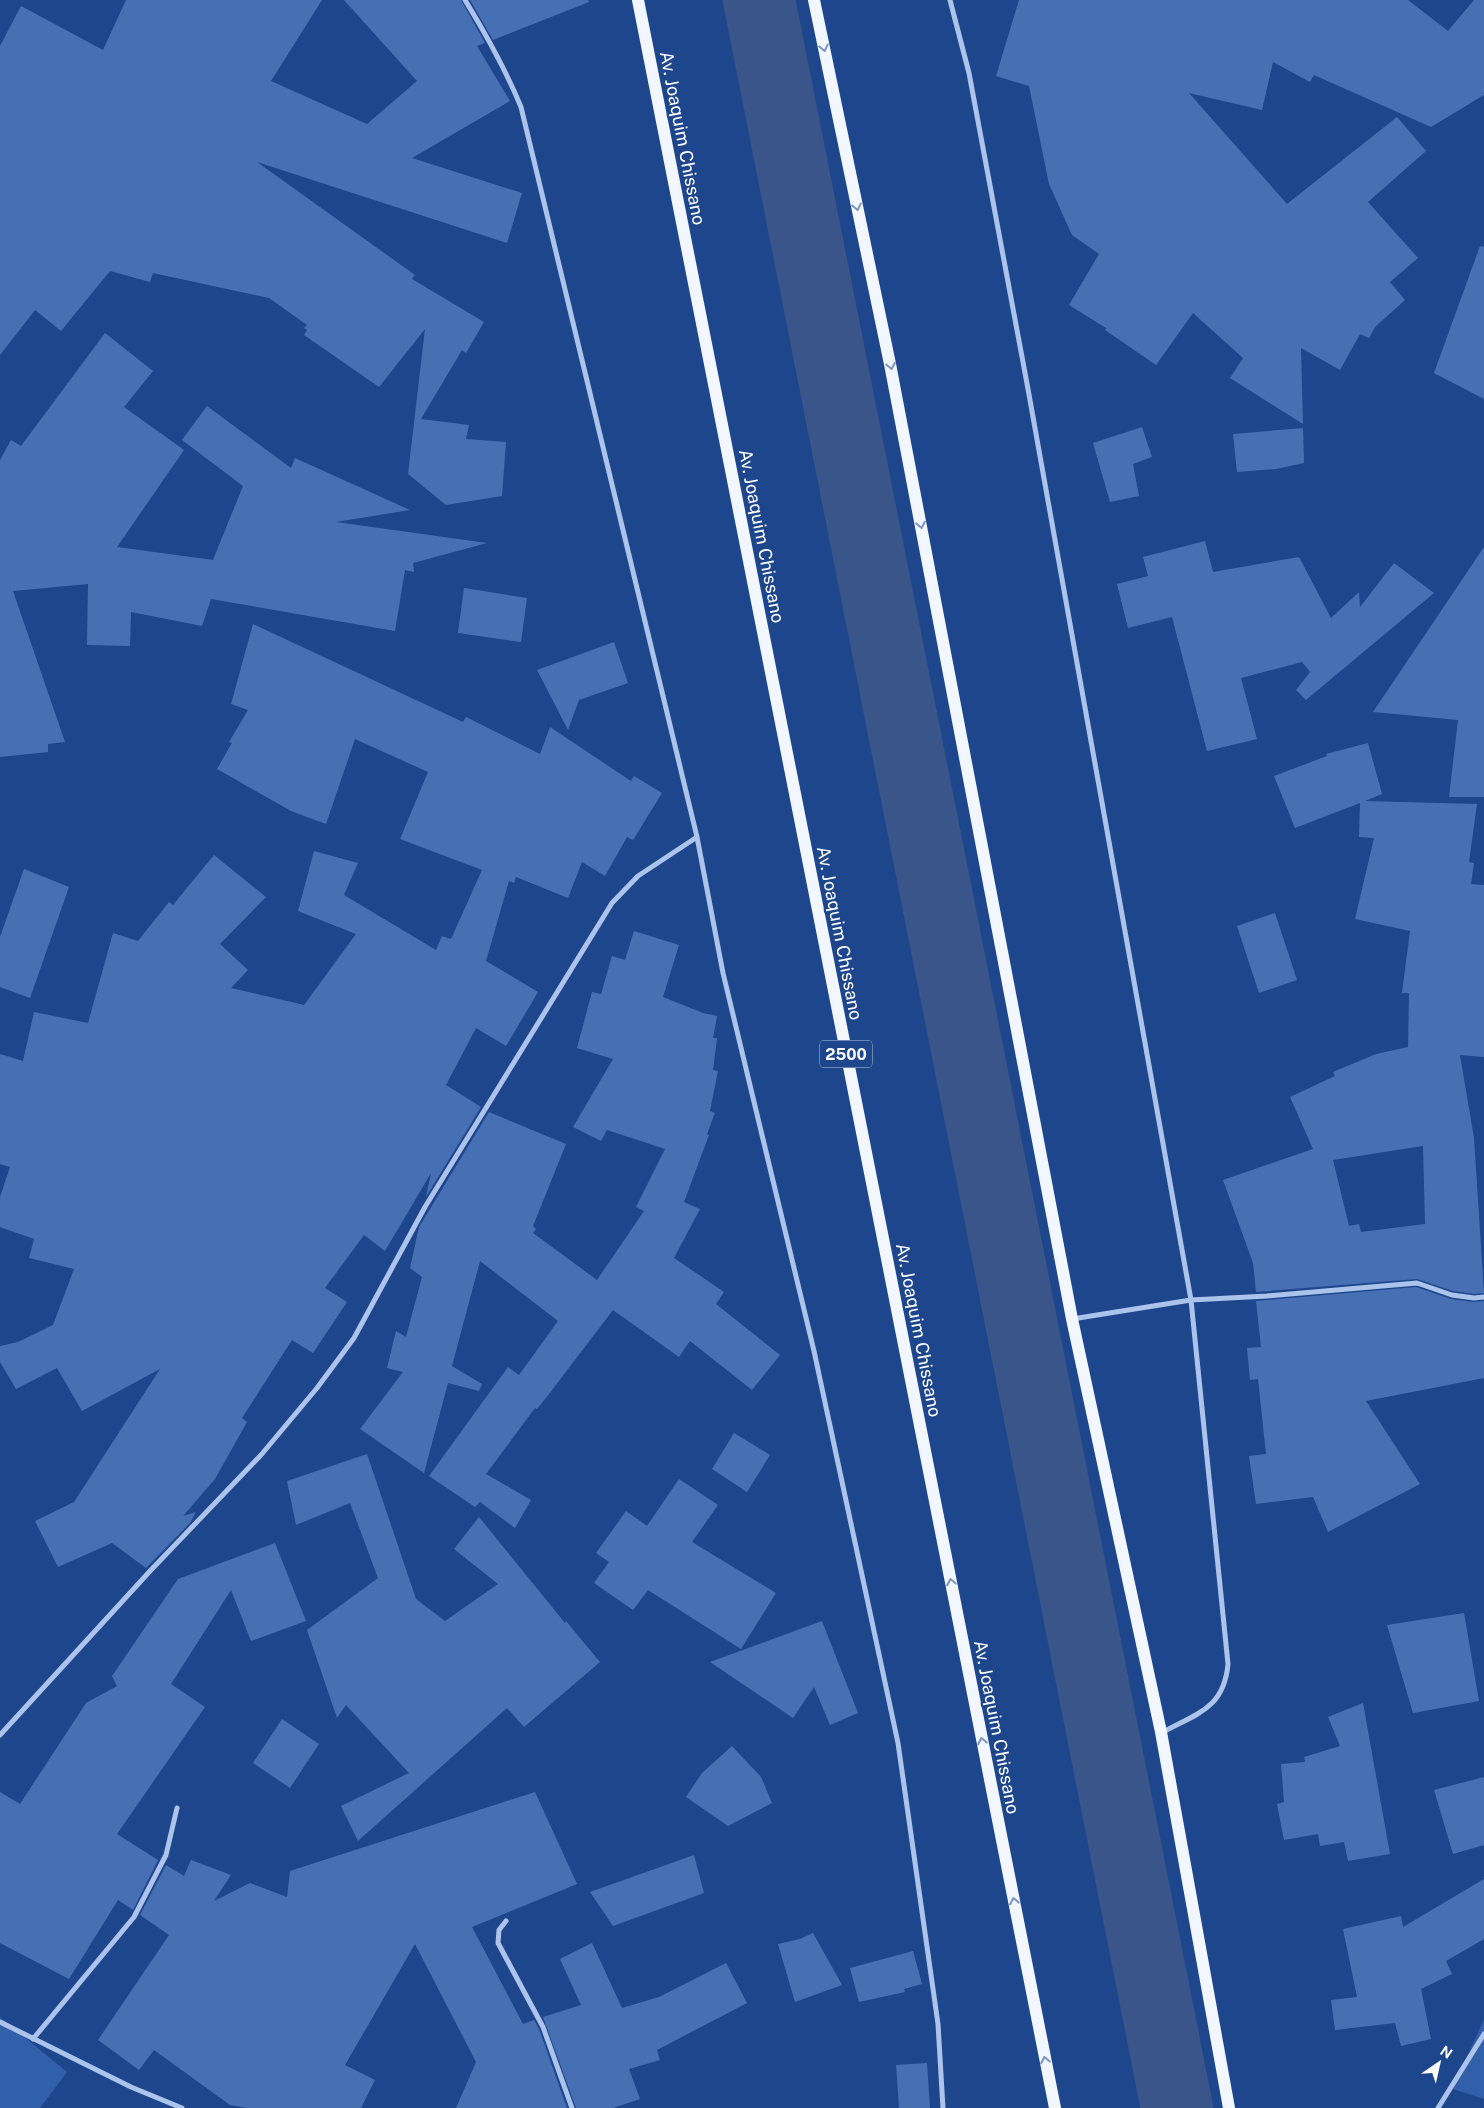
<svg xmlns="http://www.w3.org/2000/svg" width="1484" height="2108" viewBox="0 0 1484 2108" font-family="'Public Sans',sans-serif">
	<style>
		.green { fill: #325faa }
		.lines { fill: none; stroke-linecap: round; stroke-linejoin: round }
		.river { stroke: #395589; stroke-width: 72 }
		.building { fill: #4770b4; fill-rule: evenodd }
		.minor { stroke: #acc4ec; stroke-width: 5 }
		.primary { stroke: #f2f6ff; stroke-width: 12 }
		.oneway { stroke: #7d95c0 }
		.labels { text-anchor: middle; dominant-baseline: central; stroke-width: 4.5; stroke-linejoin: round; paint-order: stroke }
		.shield { fill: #1e468d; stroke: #bcc8dd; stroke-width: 1 }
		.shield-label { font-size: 16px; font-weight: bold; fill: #fff }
		.street-label { font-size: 18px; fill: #fff; stroke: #1e468d }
	</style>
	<rect width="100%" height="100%" fill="#1e468d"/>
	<path class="green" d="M0 2017 67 2072 40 2108H0Z
		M1484 2019V2099L1453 2089Z"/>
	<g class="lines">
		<path class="river" d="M759 0 1177 2108"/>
	</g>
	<path class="building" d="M126 0H322L271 81 367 124 417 81 344 0H461L485 43 477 46 510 101 412 158 522 193 507 243 257 162 415 275 412 279 484 322 466 353 462 350 421 419 469 425 466 439 506 442 502 496 446 505 408 474 425 329 379 387 304 335 307 330 304 328 307 325 269 298 153 273 150 282 110 271 61 331 35 310 0 355V46L21 6 103 50Z
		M470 0H588L589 2 493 40Z
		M1019 0H1408L1448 31 1474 0H1484V95L1431 127 1314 75 1310 82 1273 62 1262 110 1189 93 1287 204 1397 117 1426 151 1368 202 1418 258 1390 282 1405 300 1375 327 1369 338 1360 334 1340 370 1301 348 1303 424 1230 378 1243 358 1193 313 1156 365 1105 330 1106 328 1069 305 1099 254 1072 235 1049 184 1029 86 996 76Z
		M1480 246 1484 247V399L1434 373Z
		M105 333 153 371 124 407 184 450 117 547 213 560 243 486 182 440 207 406 291 468 295 458 410 510 336 522 487 543 413 563 414 572 405 570 395 631 211 599 202 626 131 612 130 646 87 645 88 584 13 591 65 742 48 744V752L0 757V460L11 440 21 446Z
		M1142 427 1152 457 1133 464 1139 496 1110 502 1093 443Z
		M1303 428 1304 463 1276 469 1237 472 1233 434Z
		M1205 541 1213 572 1299 557 1331 618 1359 592 1360 607 1394 563 1434 593 1306 700 1296 690 1310 672 1302 662 1241 678 1257 739 1207 751 1172 617 1128 628 1117 584 1148 576 1143 557Z
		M1484 547V797H1449L1458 720 1373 712Z
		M464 588 527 598 521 642 458 633Z
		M253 624 463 722 466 717 540 754 550 727 631 781 634 776 662 793 633 840 627 837 605 876 582 862 568 898 516 877 514 883 509 881 486 961 538 992 506 1046 476 1028 446 1085 481 1107 426 1197 431 1173 385 1251 364 1235 325 1288 347 1302 313 1353 292 1340 242 1418 247 1422 215 1479 183 1516 196 1512 190 1523 146 1568 112 1543 58 1567 35 1521 74 1502 160 1369 82 1411 57 1368 16 1389 0 1362V1346L18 1342 53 1325 74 1269 29 1258 34 1239 0 1227V1197L10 1167 0 1164V1054L23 1061 34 1012 88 1023 113 933 138 941 169 902 173 905 214 855 266 897 220 944 248 970 231 988 304 1005 356 934 298 911 314 851 358 863 344 895 436 950 442 936 451 939 482 870 400 839 428 772 355 739 326 824 291 811 217 769 232 743 229 742 248 710 231 704Z
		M614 642 628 683 579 700 568 730 537 670Z
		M1368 743 1382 794 1365 801 1477 804 1469 862 1474 863 1471 884 1484 885V1057L1460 1055 1474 1138 1484 1293 1474 1294 1453 1291 1417 1279 1256 1292 1253 1263 1223 1180 1313 1149 1290 1097 1335 1076 1333 1072 1376 1054 1408 1047 1409 993H1402L1410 931 1355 919 1374 838 1359 837 1360 803 1295 828 1274 776 1327 756 1326 754ZM1423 1146 1425 1224 1361 1232 1359 1224 1349 1226 1333 1160Z
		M24 869 69 887 30 998 0 987V937Z
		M1275 913 1297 980 1259 993 1237 926Z
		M634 931 679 945 663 997 703 1013 717 1016 713 1038H717L713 1070 718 1071 710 1111 715 1113 707 1134 709 1135 684 1202 700 1209 674 1258 724 1292 716 1304 780 1355 752 1390 690 1341 679 1357 613 1310 549 1394 537 1409 535 1408 486 1474 531 1500 515 1528 480 1502 475 1507 429 1476 508 1367 519 1375 558 1321 480 1261 452 1366 482 1384 479 1391 448 1383 424 1473 360 1429 403 1372 387 1368 396 1331 406 1337 422 1277 410 1268 419 1227 489 1112 566 1144 533 1226 536 1229 533 1233 597 1280 644 1211 636 1207 665 1149 607 1130 601 1141 573 1127 613 1059 577 1048 592 992 601 994 612 956 625 960Z
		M1416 1287 1451 1299 1473 1302 1484 1301V1378L1366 1401 1420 1484 1328 1532 1313 1497 1256 1504 1249 1456 1266 1454 1258 1379 1250 1380 1247 1348 1261 1347 1256 1301Z
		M734 1433 770 1455 747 1492 712 1469Z
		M367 1454 416 1599 445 1621 498 1584 454 1549 479 1517 565 1623 566 1621 600 1662 524 1727 507 1708 358 1841 341 1806 409 1773 346 1705 337 1718 307 1630 378 1578 350 1503 296 1525 287 1481Z
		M679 1479 718 1505 692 1542 776 1593 741 1649 648 1590 633 1610 594 1583 609 1562 596 1553 626 1511 647 1526Z
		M275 1543 306 1621 251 1641 231 1590 171 1684 205 1707 117 1834 158 1860 133 1910 118 1900 69 1979 0 1943V1792L20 1804 86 1703 117 1686 112 1676 178 1579Z
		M1464 1613 1479 1701 1413 1713 1387 1625Z
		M822 1621 858 1713 830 1725 814 1687 793 1718 710 1662Z
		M1363 1703 1390 1854 1348 1861 1344 1842 1320 1846 1318 1834 1284 1840 1277 1804 1284 1802 1281 1764 1305 1762 1304 1757 1340 1746 1328 1717Z
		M282 1719 319 1744 290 1788 253 1763Z
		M732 1746 761 1777 772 1803 728 1826 686 1797 702 1773Z
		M1484 1777V1845L1453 1854 1434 1790Z
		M535 1792 577 1884 472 1927 523 2024 534 2020 539 2029 567 2108H456L476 2062 415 1944 345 2065 375 2080 361 2108H247L230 2105 154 2050 139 2070 98 2040 169 1935 140 1915 166 1865 184 1876 191 1860 231 1875 214 1901 250 1883 287 1897 290 1871Z
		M694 1855 704 1893 613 1926 590 1892Z
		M1484 1879V1939L1446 1961 1452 1974 1421 1989 1431 2039 1401 2046 1395 2023 1335 2030 1331 2000 1357 1997 1343 1929 1401 1916 1403 1927Z
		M813 1933 842 1985 795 2002 778 1944 800 1939Z
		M592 1943 622 2008 659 1997 726 1963 747 2003 657 2050 660 2060 629 2069 640 2099 613 2108H576L543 2017 581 2005 560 1959Z
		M913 1951 922 1984 904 1989 905 1992 859 2002 850 1968Z
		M927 2063 930 2108H899L896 2065Z"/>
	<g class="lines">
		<path class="minor" d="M465 0C487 36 505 68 521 107L697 837 723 973 814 1351 898 1743 938 2024 943 2108
			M950 0 969 73 1028 389 1191 1300 1228 1664C1224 1708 1198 1713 1163 1732
			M1072 1319 1191 1300 1267 1296 1417 1283 1452 1295 1474 1298 1484 1297
			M0 1735 151 1570 261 1455 317 1388 354 1338 425 1207 612 903 638 876 697 837
			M506 1921 499 1930 498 1943 543 2027 572 2108
			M0 2022 131 2087 182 2108
			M33 2039 134 1917 166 1855 177 1808
			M1438 2108 1484 2034"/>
		<path class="primary" d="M638 0 1055 2108
			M814 0 890 364 1072 1319 1161 1732 1229 2108"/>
	</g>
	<defs><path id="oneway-chevron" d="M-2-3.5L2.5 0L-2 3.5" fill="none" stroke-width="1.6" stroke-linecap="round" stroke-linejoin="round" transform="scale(1.25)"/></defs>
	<g class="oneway">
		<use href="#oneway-chevron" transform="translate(824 48) rotate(78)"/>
		<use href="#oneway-chevron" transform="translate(857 207) rotate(78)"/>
		<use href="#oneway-chevron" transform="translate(891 366) rotate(79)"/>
		<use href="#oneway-chevron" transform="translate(921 525) rotate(79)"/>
		<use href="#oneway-chevron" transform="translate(951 1582) rotate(-101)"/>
		<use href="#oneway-chevron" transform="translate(982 1741) rotate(-101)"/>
		<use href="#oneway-chevron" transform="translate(1014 1901) rotate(-101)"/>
		<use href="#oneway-chevron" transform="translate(1045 2060) rotate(-101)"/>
	</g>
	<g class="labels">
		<rect class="shield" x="820" y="1040.5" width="52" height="27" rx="4"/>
		<g class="shield-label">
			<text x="846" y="1054">2500</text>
		</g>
		<g class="street-label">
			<text transform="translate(683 138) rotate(79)">Av. Joaquim Chissano</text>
			<text transform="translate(762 536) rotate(79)">Av. Joaquim Chissano</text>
			<text transform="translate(840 933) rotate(79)">Av. Joaquim Chissano</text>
			<text transform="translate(919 1330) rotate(79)">Av. Joaquim Chissano</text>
			<text transform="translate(997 1727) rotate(79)">Av. Joaquim Chissano</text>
		</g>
	</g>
	<g transform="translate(1439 2063) rotate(34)" stroke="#1e468d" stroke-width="4" paint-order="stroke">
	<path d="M0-4L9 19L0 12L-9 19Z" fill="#ffffff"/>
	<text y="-8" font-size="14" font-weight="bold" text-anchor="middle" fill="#ffffff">N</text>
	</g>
</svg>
